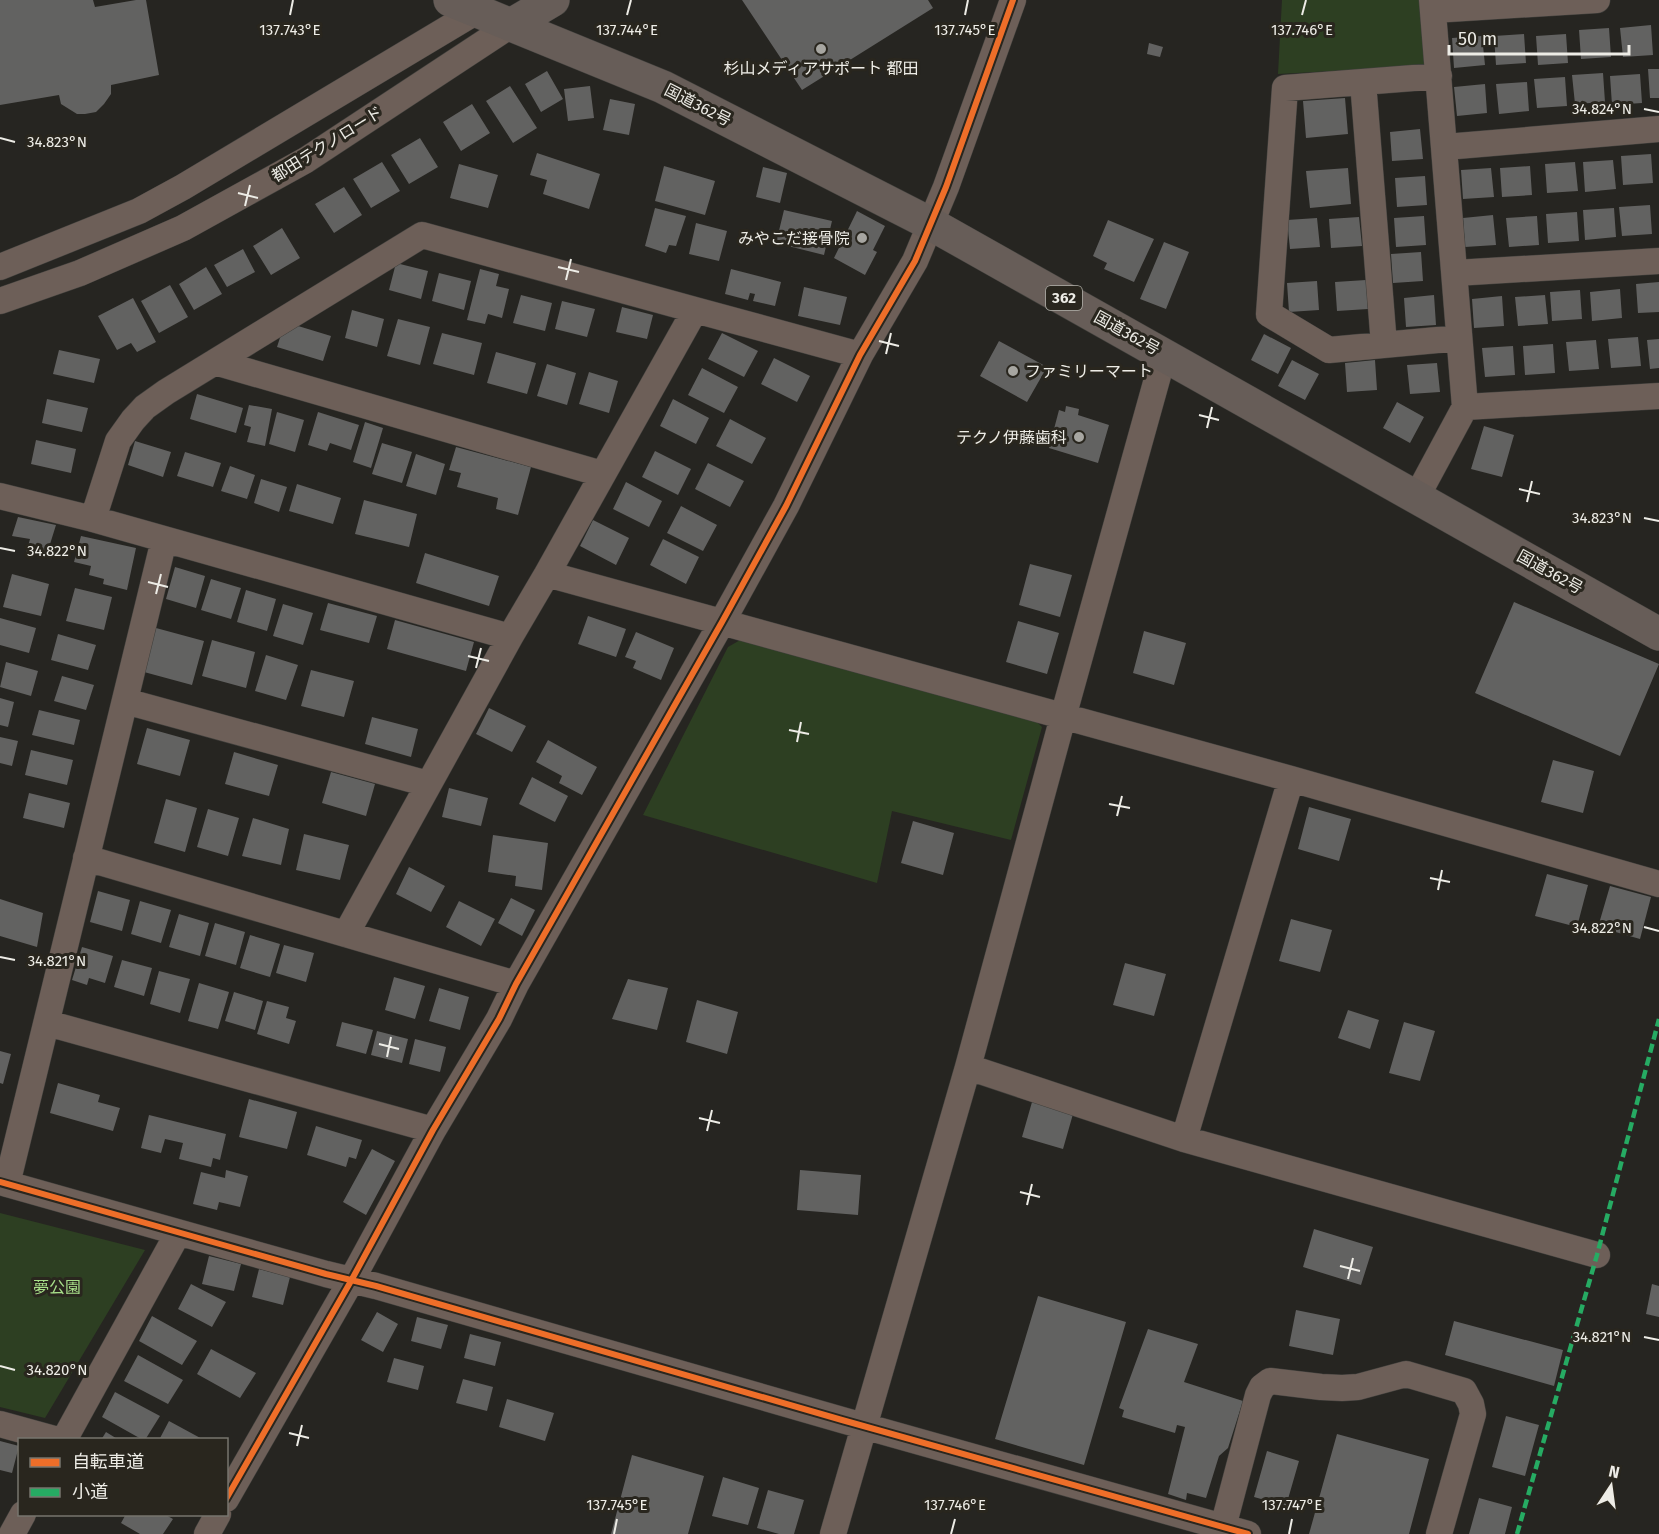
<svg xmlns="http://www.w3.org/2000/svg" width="1659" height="1534" viewBox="0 0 1659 1534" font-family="'Fira Sans','Noto Sans JP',sans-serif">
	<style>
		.green { fill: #2d3f22 }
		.building { fill: #626261 }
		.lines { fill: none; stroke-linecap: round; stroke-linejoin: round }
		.minor-casing { stroke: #41403d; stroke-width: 27 }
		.highway-casing { stroke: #41403d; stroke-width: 34 }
		.minor { stroke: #6d5f58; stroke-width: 26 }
		.highway { stroke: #675d58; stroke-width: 33 }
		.quiet { stroke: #26ab63; stroke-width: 4.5; stroke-dasharray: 9 4.5; stroke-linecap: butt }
		.cycleway-casing { stroke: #29261e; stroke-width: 10 }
		.cycleway { stroke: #ee6e29; stroke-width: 6 }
		.ticks { fill: none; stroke: #edece6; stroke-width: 2 }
		.poi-dot { fill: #a7a6a1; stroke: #29261e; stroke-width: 2 }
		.labels { text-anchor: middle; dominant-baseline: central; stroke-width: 6; stroke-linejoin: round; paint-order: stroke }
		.shield { fill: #29261e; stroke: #b2b1aa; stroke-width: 1.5 }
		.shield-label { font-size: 15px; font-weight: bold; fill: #edece6 }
		.poi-label { font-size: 16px; fill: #edece6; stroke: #29261e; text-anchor: end }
		.street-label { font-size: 16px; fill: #edece6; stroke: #29261e }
		.park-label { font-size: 16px; fill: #a7de89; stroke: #29261e }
		.ticks-label { font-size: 15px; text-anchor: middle; fill: #edece6; stroke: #29261e; stroke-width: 6; stroke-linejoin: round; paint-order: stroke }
	</style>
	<rect width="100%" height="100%" fill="#262521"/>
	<path class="green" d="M1282 0H1419L1425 66 1278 74Z
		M742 639 1036 721 1042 727 1011 840 892 811 877 883 643 815 728 647Z
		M0 1213 145 1250 45 1418 0 1407Z"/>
	<path class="building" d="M0 0H93L95 7 136 0H146L159 75 111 85V94L104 104 96 112 85 114H77L61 104 59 95 0 105Z
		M742 0H928L933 8 802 90Z
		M1651 25 1653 55 1623 57 1620 28Z
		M1609 28 1611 57 1581 59 1579 30Z
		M1524 34 1526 63 1496 65 1494 36Z
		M1566 34 1568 63 1538 65 1536 36Z
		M1482 36 1485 65 1454 68 1452 38Z
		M1149 43 1163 47 1160 57 1147 54Z
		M1648 69H1659V98H1650Z
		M547 71 563 99 541 112 525 84Z
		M1603 73 1605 102 1575 104 1572 75Z
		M1640 74 1642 103 1612 105 1610 76Z
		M1565 77 1567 106 1537 108 1534 79Z
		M1527 82 1529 111 1499 114 1496 84Z
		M1485 84 1487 113 1457 116 1454 87Z
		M510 86 537 128 513 143 486 101Z
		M590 86 594 118 568 121 564 89Z
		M1345 98 1348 134 1306 138 1303 101Z
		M610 99 635 104 629 135 603 130Z
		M472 104 490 133 461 151 443 122Z
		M1420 129 1423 159 1392 161 1390 132Z
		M420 138 438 167 409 184 391 155Z
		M537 153 600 174 589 209 543 194 547 180 530 175Z
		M1651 154 1653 183 1623 185 1621 156Z
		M1613 160 1616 189 1585 192 1583 162Z
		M382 162 400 191 371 208 353 179Z
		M1575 162 1578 191 1547 193 1545 164Z
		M459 164 498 175 488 208 450 198Z
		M664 166 715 181 705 215 655 201Z
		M1530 166 1532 195 1502 197 1500 168Z
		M763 167 787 173 780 203 756 197Z
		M1348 168 1351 204 1310 208 1306 171Z
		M1491 168 1494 197 1463 199 1461 170Z
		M1425 176 1427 205 1397 207 1395 178Z
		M344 187 362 215 334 233 315 204Z
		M1650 205 1652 234 1622 236 1619 207Z
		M655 208 686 216 676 246 669 245 666 253 645 246Z
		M1614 208 1616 237 1585 240 1583 210Z
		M784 210 832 221 824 255 776 243Z
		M857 211 885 226 873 250 877 252 865 275 834 258Z
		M1577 212 1579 241 1548 243 1546 214Z
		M1493 215 1496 245 1465 247 1463 218Z
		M1424 216 1426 245 1396 247 1394 218Z
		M1537 216 1539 245 1509 247 1506 218Z
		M1359 217 1362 246 1331 248 1329 219Z
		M1317 218 1320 247 1290 249 1287 220Z
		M1108 220 1154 239 1134 282 1104 269 1107 263 1093 256Z
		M696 223 727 231 719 261 689 254Z
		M282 228 300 258 271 275 253 246Z
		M1164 242 1189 252 1166 309 1140 299Z
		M243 249 255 272 227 287 214 265Z
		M1421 252 1423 281 1393 283 1391 254Z
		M396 263 428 271 421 299 389 290Z
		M206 267 222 294 194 310 179 284Z
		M480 269 499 274 496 286 509 289 502 318 488 314 485 324 467 320Z
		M731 269 781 282 775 306 753 301 755 294 750 293 748 300 725 294Z
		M439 273 471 281 464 310 432 301Z
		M1366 280 1368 309 1337 311 1335 282Z
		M1317 281 1319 310 1289 312 1287 283Z
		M1659 282V312L1638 313 1636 284Z
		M170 285 188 317 159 333 141 301Z
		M804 287 847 297 840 325 798 316Z
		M1620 289 1622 318 1592 321 1590 292Z
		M1580 290 1582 319 1552 321 1550 292Z
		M521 295 552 303 545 331 513 323Z
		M1434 295 1436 325 1406 327 1404 298Z
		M1545 295 1548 324 1518 326 1515 297Z
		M1502 296 1504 326 1474 328 1472 299Z
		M133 298 156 342 137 352 131 343 117 350 98 316Z
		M562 301 595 309 587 337 555 329Z
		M622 307 653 315 647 339 616 332Z
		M352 310 384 319 377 347 345 338Z
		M398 319 430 327 420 365 387 356Z
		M285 322 331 336 323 361 277 347Z
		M442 333 482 343 474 375 433 364Z
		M722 333 758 351 744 377 708 359Z
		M1264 334 1291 348 1278 374 1251 360Z
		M1638 337 1641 366 1611 368 1608 339Z
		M1659 339V368L1650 369 1647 340Z
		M1596 340 1599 369 1569 371 1566 342Z
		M999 341 1047 367 1027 402 980 376Z
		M1553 344 1555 373 1525 375 1523 346Z
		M1513 346 1515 375 1485 377 1482 348Z
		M59 350 100 359 94 383 53 374Z
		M496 352 536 363 527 394 487 383Z
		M774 358 810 376 797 402 761 384Z
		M1292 360 1319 374 1305 400 1278 386Z
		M1375 360 1377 390 1347 392 1345 363Z
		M1437 363 1440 392 1410 394 1407 365Z
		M547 364 576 373 567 405 537 396Z
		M702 368 738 387 724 413 688 395Z
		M589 372 618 381 609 413 579 404Z
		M197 394 243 408 236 433 190 419Z
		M47 399 88 408 82 432 42 423Z
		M673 399 709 418 696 444 660 426Z
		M1397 402 1424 417 1410 443 1383 428Z
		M249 405 272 409 265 446 247 442 251 427 244 425Z
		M1066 406 1079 409 1078 415 1109 425 1098 463 1049 448 1059 410 1065 412Z
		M277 412 304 420 295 452 269 444Z
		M318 412 359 425 351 450 330 443 327 451 308 445Z
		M730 419 766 438 752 464 716 446Z
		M365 422 383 428 371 468 353 462Z
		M1484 426 1514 435 1502 477 1471 469Z
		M36 440 76 449 71 473 31 464Z
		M135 441 171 452 163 477 128 465Z
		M382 443 412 452 402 483 372 474Z
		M456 447 531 467 518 515 496 509 498 498 457 487 461 473 449 470Z
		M655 451 691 469 678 495 642 477Z
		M185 452 221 463 213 487 177 476Z
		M416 454 445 464 436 495 406 486Z
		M708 463 744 481 730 507 695 489Z
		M230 466 255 475 247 499 221 491Z
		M261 479 287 487 279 512 254 503Z
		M626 482 662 501 649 527 613 509Z
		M297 484 341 498 333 524 289 511Z
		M364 500 417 514 409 547 355 534Z
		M681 506 717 525 703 551 667 533Z
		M18 517 56 525 46 557 26 553 30 539 12 536Z
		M593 520 629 538 616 565 580 546Z
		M81 536 136 548 127 590 103 584 104 579 89 575 91 566 74 562Z
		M663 539 699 557 686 584 650 565Z
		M425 553 499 576 489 606 416 583Z
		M1030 564 1072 575 1060 617 1019 605Z
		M175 567 205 576 196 608 166 599Z
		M12 574 49 584 41 616 3 607Z
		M211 579 241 588 231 619 201 610Z
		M75 588 112 597 104 630 66 621Z
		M246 590 276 599 267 631 237 622Z
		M1514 602 1659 664 1620 756 1475 693Z
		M328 603 377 616 369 643 320 630Z
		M283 604 313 613 303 645 273 636Z
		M588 616 626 629 616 657 578 644Z
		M0 618 36 628 29 653 0 645Z
		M395 620 474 642 466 671 387 649Z
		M1018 621 1059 633 1047 674 1006 662Z
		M156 628 204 641 192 685 144 672Z
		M1144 631 1186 643 1174 685 1133 673Z
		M636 632 674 648 661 680 633 668 636 661 625 657Z
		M58 634 96 645 88 670 51 660Z
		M212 640 255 652 246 688 202 676Z
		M266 655 298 665 286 700 255 691Z
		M6 662 38 671 31 696 0 687Z
		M311 670 354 681 344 717 301 706Z
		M62 676 94 685 86 710 54 701Z
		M0 698 14 702 8 727 0 725Z
		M489 708 526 726 512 752 476 734Z
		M39 710 80 720 74 745 32 735Z
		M372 717 418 729 411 757 365 744Z
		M147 728 190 740 180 776 137 764Z
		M0 737 18 741 12 766 0 763Z
		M548 740 597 767 582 795 559 783 562 776 536 762Z
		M31 750 73 760 67 785 25 775Z
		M234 752 278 765 269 796 225 784Z
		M1553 760 1594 771 1583 813 1541 802Z
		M331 772 375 784 366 816 322 803Z
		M532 777 568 796 555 822 519 804Z
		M449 788 488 798 481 826 442 817Z
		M29 793 70 803 64 828 23 818Z
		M166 799 197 808 185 852 154 843Z
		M1309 807 1351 819 1339 861 1298 849Z
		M208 809 239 818 228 856 197 847Z
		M253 818 289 829 281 865 242 856Z
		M913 821 954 833 943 875 901 863Z
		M304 834 349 845 340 880 296 870Z
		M493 835 548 843 542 890 515 886 516 876 488 872Z
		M409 867 445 886 431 912 396 894Z
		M1547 874 1588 885 1577 927 1535 916Z
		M1610 886 1651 897 1640 939 1598 927Z
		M98 891 130 900 122 931 90 922Z
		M511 898 535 910 522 936 498 923Z
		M0 899 43 913 37 947 0 936Z
		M140 901 171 910 161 943 131 934Z
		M459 901 495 919 481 946 446 927Z
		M179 914 209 923 200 956 169 947Z
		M1291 919 1332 930 1320 972 1279 961Z
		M215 923 245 932 236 965 205 956Z
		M250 935 280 944 270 977 240 968Z
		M284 945 314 953 306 982 276 973Z
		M82 947 113 956 105 983 89 978 87 985 72 980Z
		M122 960 152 968 144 996 114 987Z
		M1125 963 1166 974 1154 1016 1113 1005Z
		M159 971 190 979 180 1013 150 1004Z
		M394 977 425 986 415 1019 385 1010Z
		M628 979 668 988 657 1030 612 1019Z
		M199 983 229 992 218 1029 188 1021Z
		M439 988 469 997 460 1030 429 1021Z
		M234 992 263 1001 255 1030 225 1021Z
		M697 1000 738 1012 727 1054 686 1042Z
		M267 1001 289 1007 286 1018 296 1021 289 1044 257 1034Z
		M1348 1010 1379 1020 1370 1049 1338 1038Z
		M342 1022 373 1030 366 1054 336 1046Z
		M1404 1022 1435 1031 1420 1081 1389 1073Z
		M377 1031 408 1039 402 1063 371 1055Z
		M415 1039 446 1047 440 1072 409 1064Z
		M0 1051 11 1054 3 1084 0 1083Z
		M58 1083 100 1095 98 1102 120 1108 113 1131 50 1113Z
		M1034 1095 1075 1107 1063 1149 1022 1137Z
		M249 1099 297 1112 287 1149 239 1137Z
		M149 1115 226 1134 220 1160 213 1158 211 1167 179 1159 183 1143 165 1139 161 1153 141 1148Z
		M316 1126 362 1140 356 1159 349 1157 346 1167 307 1155Z
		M372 1149 395 1161 366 1215 343 1202Z
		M226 1170 248 1176 240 1207 219 1202 217 1210 193 1204 201 1172 225 1178Z
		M800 1170 861 1175 858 1215 797 1210Z
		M1314 1229 1373 1247 1361 1285 1303 1267Z
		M209 1256 241 1264 234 1291 202 1284Z
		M259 1269 290 1277 283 1305 252 1297Z
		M191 1284 226 1302 212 1327 178 1309Z
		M1652 1284 1659 1286V1317L1646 1314Z
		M1038 1296 1126 1322 1084 1465 995 1439Z
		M1296 1310 1340 1319 1333 1355 1289 1346Z
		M377 1312 398 1324 383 1352 361 1340Z
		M152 1316 197 1341 182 1365 139 1341Z
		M417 1317 448 1325 441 1349 411 1341Z
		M1454 1321 1563 1350 1554 1386 1445 1355Z
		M1148 1329 1198 1344 1184 1382 1243 1401 1228 1448 1219 1456 1206 1498 1187 1493 1186 1500 1168 1494 1185 1427 1177 1425 1175 1433 1122 1417 1124 1410 1119 1408Z
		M470 1334 501 1342 495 1366 464 1358Z
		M211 1349 256 1373 240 1398 197 1374Z
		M138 1355 183 1380 168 1404 124 1381Z
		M394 1358 424 1366 418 1390 387 1382Z
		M463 1379 493 1387 487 1411 456 1403Z
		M115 1392 160 1416 145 1440H143L102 1417Z
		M507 1399 554 1413 545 1441 499 1427Z
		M1506 1416 1539 1425 1525 1476 1492 1467Z
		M169 1421 204 1440H159Z
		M106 1432 119 1440H101Z
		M1337 1434 1429 1459 1409 1534H1309Z
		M0 1441 19 1446 12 1473 0 1470Z
		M1267 1451 1299 1461 1286 1506 1254 1497Z
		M632 1455 704 1476 688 1534H611Z
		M723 1477 759 1488 748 1525 712 1516Z
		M768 1490 804 1500 794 1534H779L757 1528Z
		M1479 1498 1512 1507 1505 1534H1469Z
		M126 1514H164L173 1519 163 1534H140L121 1523Z"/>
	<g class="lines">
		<g class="minor-casing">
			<path id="minor" d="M1433 10 1597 0
				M1439 76 1285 88 1269 314 1329 350 1459 338
				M1363 82 1384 345
				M1445 147 1659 129
				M0 267 139 211 183 187 477 11
				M1455 273 1659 261
				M0 301 80 273 183 228 306 160 511 25
				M215 362 602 474
				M1465 407 1659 396
				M0 496 93 519 510 637 547 574 695 310 860 355
				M1416 498 1465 407 1432 0
				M93 519 118 441 133 420 145 407 166 392 422 235 695 310
				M547 574 1291 779 1659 884
				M125 701 428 784
				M86 858 516 984
				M346 934 510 637
				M47 1023 433 1130
				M968 1067 1184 1139 1597 1255
				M1184 1139 1291 779
				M0 1182 326 1274 376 1286 842 1420 1248 1534
				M7 1184 164 540
				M0 1424 58 1440
				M64 1440 178 1233
				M226 1499 351 1281 433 1130 499 1019 516 984 722 622 786 506 860 355 915 261 946 187 1013 0
				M1223 1527 1258 1395 1262 1387 1270 1381 1321 1387 1342 1388 1358 1387 1406 1374 1464 1391 1471 1404 1473 1414 1439 1534
				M12 1534 23 1514
				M207 1534 218 1514
				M833 1534 968 1067 1063 717 1164 354"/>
		</g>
		<g class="highway-casing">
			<path id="highway" d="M450 0 663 87 931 224 1659 634
				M511 25 553 0"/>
		</g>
		<use href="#minor" class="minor"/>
		<use href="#highway" class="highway"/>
		<path class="quiet" d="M1517 1534 1597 1255 1659 1019"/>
		<g class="cycleway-casing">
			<path id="cycleway" d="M0 1182 326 1274 376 1286 842 1420 1248 1534
				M226 1499 351 1281 433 1130 499 1019 516 984 722 622 786 506 860 355 915 261 946 187 1013 0"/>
		</g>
		<use href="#cycleway" class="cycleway"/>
	</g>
	<path class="ticks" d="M290 15 293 0M627 15 631 0M965 15 968 0M1302 15 1306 0M1644 109 1659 112M0 138 15 142M238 193 258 198M245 206 250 185M558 267 579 272M566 280 571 259M879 341 899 346M886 354 891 333M1199 415 1219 420M1207 428 1212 407M1519 489 1540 494M1527 502 1532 481M1644 518 1659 521M0 548 15 551M148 582 168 587M156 594 161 574M468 656 489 661M476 668 481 648M789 730 809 734M797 742 801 722M1109 804 1130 808M1117 816 1122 796M1430 878 1450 882M1438 890 1442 870M1644 927 1659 931M0 957 15 960M379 1044 399 1049M387 1057 391 1037M699 1118 720 1123M707 1131 712 1110M1020 1192 1040 1197M1027 1205 1032 1184M1340 1266 1360 1271M1348 1279 1353 1258M1644 1337 1659 1340M0 1366 15 1370M289 1433 309 1438M297 1446 302 1425M614 1534 617 1519M951 1534 955 1519M1289 1534 1292 1519"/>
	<g class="poi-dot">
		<circle cx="821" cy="49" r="6"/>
		<circle cx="862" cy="238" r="6"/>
		<circle cx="1013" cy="371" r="6"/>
		<circle cx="1079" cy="437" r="6"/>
	</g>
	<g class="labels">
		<rect class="shield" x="1046" y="286" width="36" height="24" rx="4.5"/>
		<g class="shield-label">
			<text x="1064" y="298">362</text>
		</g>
		<g class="poi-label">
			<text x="821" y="68" text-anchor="middle">杉山メディアサポート 都田</text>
			<text x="850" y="238">みやこだ接骨院</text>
			<text x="1025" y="371" text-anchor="start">ファミリーマート</text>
			<text x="1067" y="437">テクノ伊藤歯科</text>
		</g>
		<g class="street-label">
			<text transform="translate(698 105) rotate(27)">国道362号</text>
			<text transform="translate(327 144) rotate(-32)">都田テクノロード</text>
			<text transform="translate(1127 333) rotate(29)">国道362号</text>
			<text transform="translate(1550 572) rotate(29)">国道362号</text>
		</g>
		<g class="park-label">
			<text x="57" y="1287">夢公園</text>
		</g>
	</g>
	<g class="ticks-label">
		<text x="290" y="35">137.743°E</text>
		<text x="627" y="35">137.744°E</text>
		<text x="965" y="35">137.745°E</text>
		<text x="1302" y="35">137.746°E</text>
		<text x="1602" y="114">34.824°N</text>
		<text x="57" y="147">34.823°N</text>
		<text x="1602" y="523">34.823°N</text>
		<text x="57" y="556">34.822°N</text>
		<text x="1602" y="933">34.822°N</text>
		<text x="57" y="966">34.821°N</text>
		<text x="1602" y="1342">34.821°N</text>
		<text x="57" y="1375">34.820°N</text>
		<text x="617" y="1510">137.745°E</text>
		<text x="955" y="1510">137.746°E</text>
		<text x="1292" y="1510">137.747°E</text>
	</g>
	<rect x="18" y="1438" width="210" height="78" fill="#29261e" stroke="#77756e" stroke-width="1.5"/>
	<rect x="30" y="1458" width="30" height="9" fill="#ee6e29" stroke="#77756e" stroke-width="1.5"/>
	<text x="72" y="1468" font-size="18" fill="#edece6">自転車道</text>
	<rect x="30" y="1488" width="30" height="9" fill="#26ab63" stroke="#77756e" stroke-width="1.5"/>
	<text x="72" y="1498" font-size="18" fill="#edece6">小道</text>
	<g transform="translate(1611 1486) rotate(13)" stroke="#29261e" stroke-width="4.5" paint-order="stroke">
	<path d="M0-4.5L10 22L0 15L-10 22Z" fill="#edece6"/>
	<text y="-9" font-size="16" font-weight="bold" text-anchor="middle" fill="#edece6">N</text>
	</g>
	<path d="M1449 45v9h180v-9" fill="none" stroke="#edece6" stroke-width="3"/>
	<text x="1458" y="45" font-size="18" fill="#edece6" stroke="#29261e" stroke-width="4.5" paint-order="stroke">50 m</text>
</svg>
